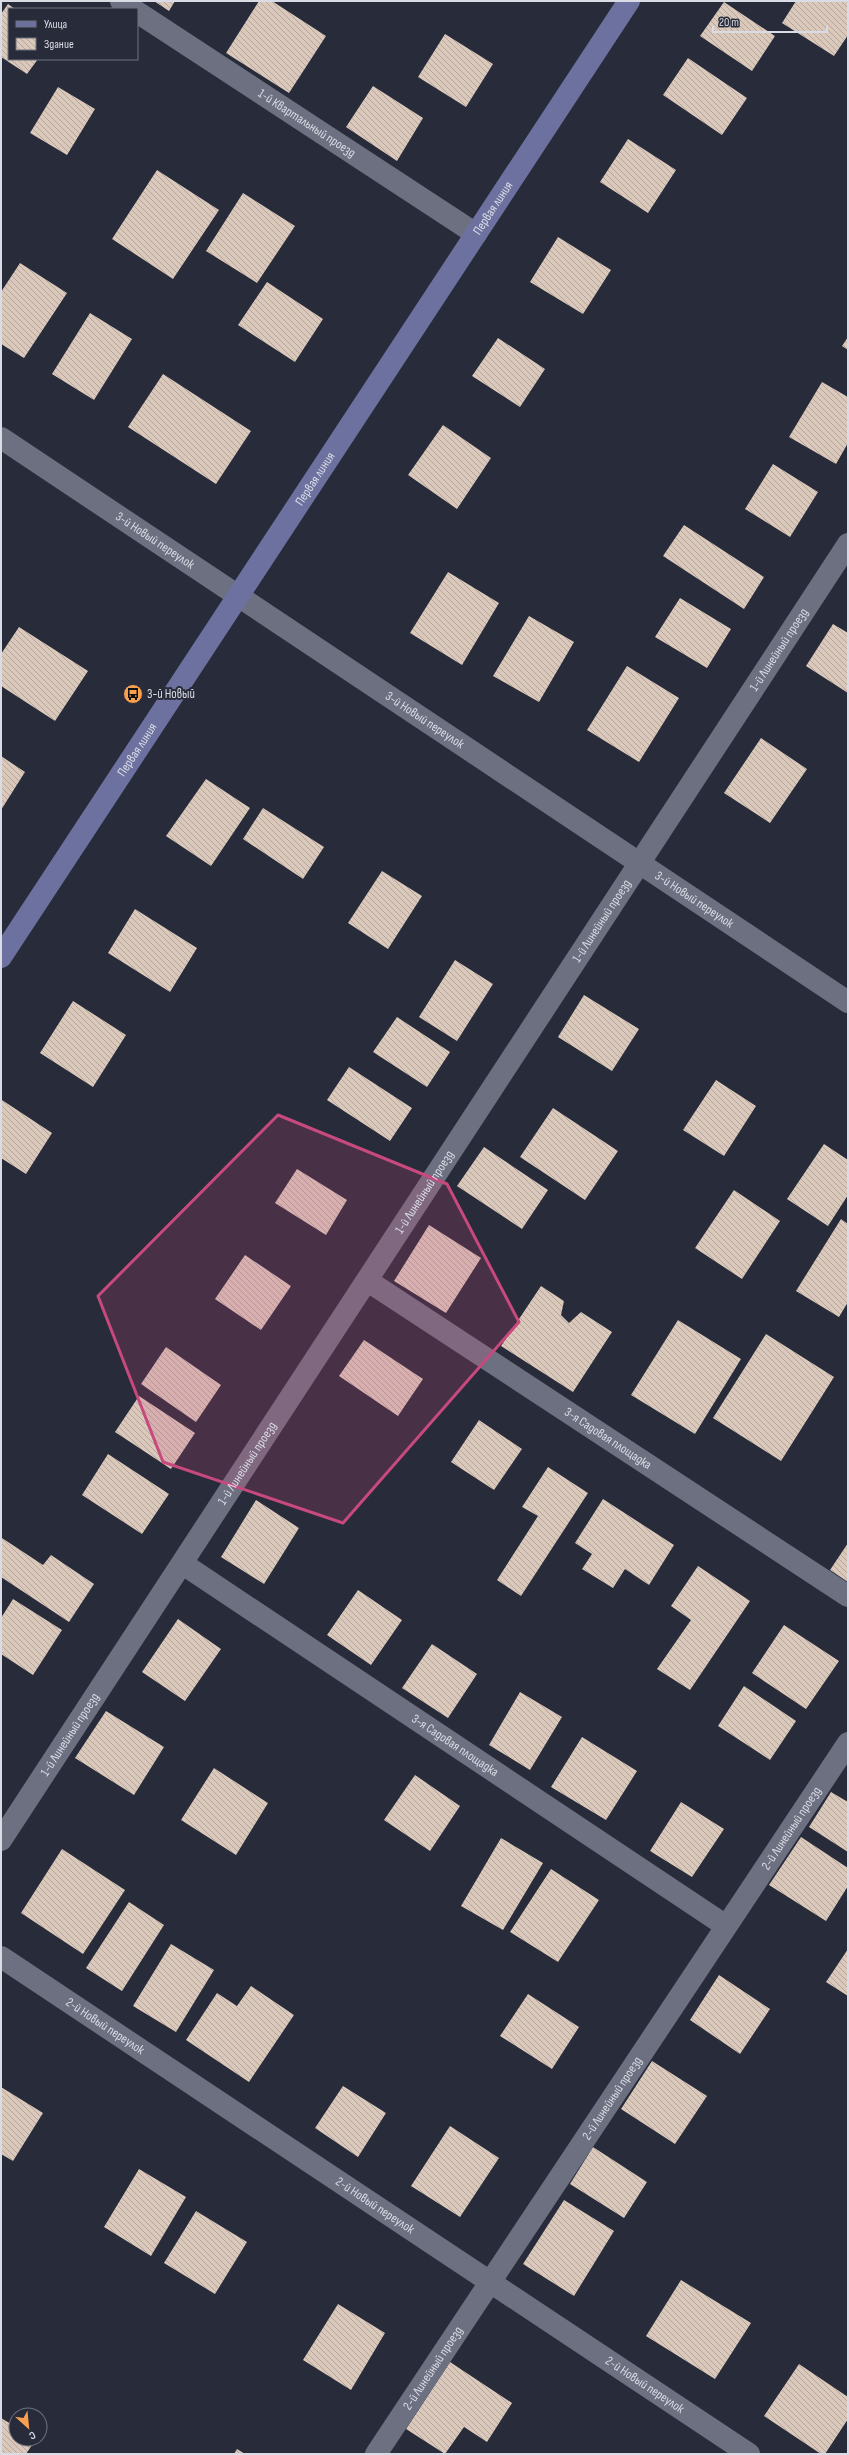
<svg xmlns="http://www.w3.org/2000/svg" width="849" height="2455" viewBox="0 0 849 2455" font-family="'Sofia Sans Condensed',sans-serif">
	<style>
		.building { fill: url(#building-back-hatch) }
		.lines { fill: none; stroke-linecap: round; stroke-linejoin: round }
		.minor { stroke: #6d7081; stroke-width: 22 }
		.secondary { stroke: #6d719f; stroke-width: 22 }
		.marked { fill: #c8497e; fill-opacity: 0.2; stroke: #c8497e; stroke-width: 3; stroke-linejoin: round }
		.labels { text-anchor: middle; dominant-baseline: central; stroke-width: 4; stroke-linejoin: round; paint-order: stroke }
		.street-label { font-size: 13px; fill: #dadce5; stroke: #282b39 }
		.poi-label { font-size: 13px; fill: #dadce5; stroke: #282b39; text-anchor: start }
	</style>
	<defs>
		<pattern id="building-back-hatch" width="6" height="6" patternUnits="userSpaceOnUse"><rect width="6" height="6" fill="#dac8bb"/><path d="M-1 5l2 2M0 0l6 6M5-1l2 2" fill="none" stroke="#b4a69e"/></pattern>
	</defs>
	<rect width="100%" height="100%" fill="#282b39"/>
	<path class="building" d="M154 1H175L169 11Z
		M259 1H272L326 36 289 93 226 53Z
		M796 1H845L848 3V35L834 56 782 23Z
		M724 2 775 36 752 71 700 36Z
		M8 4 15 9H9V59H38L27 74 1 57V14Z
		M445 34 493 64 466 107 418 77Z
		M688 58 747 98 722 135 663 95Z
		M373 86 423 118 397 161 346 127Z
		M58 87 95 109 67 155 30 133Z
		M628 139 676 170 648 213 600 182Z
		M157 170 219 210 173 279 112 239Z
		M243 193 295 226 257 283 206 251Z
		M558 237 611 270 583 314 530 282Z
		M20 263 67 293 24 358 1 344V292Z
		M267 282 323 319 295 362 238 325Z
		M90 313 132 339 94 400 52 374Z
		M848 337V350L842 346Z
		M498 338 545 369 520 407 472 376Z
		M163 374 251 431 216 484 128 427Z
		M822 382 848 397V443L836 464 789 437Z
		M443 425 491 458 457 509 408 475Z
		M773 464 818 492 790 537 745 509Z
		M684 525 764 577 744 609 663 556Z
		M448 572 499 603 462 665 410 633Z
		M680 598 731 629 707 668 655 637Z
		M529 616 574 642 539 702 493 676Z
		M833 624 848 633V693L806 666Z
		M19 627 88 671 55 721 1 686V654Z
		M627 666 679 698 639 762 587 730Z
		M761 738 807 769 770 823 724 793Z
		M1 756 25 772 1 810Z
		M206 779 250 808 211 866 166 836Z
		M263 808 324 847 303 879 243 839Z
		M382 871 422 896 388 949 348 923Z
		M135 909 197 948 170 992 108 953Z
		M455 960 493 984 457 1041 419 1017Z
		M584 995 639 1029 612 1071 558 1037Z
		M73 1001 126 1035 93 1087 40 1053Z
		M397 1017 450 1052 427 1087 373 1052Z
		M349 1067 412 1108 390 1141 327 1100Z
		M716 1080 756 1106 724 1156 683 1130Z
		M2 1100 52 1133 26 1174 1 1158Z
		M553 1108 618 1151 585 1200 520 1157Z
		M824 1144 848 1160V1195L828 1226 787 1199Z
		M484 1147 548 1190 522 1229 457 1186Z
		M297 1169 347 1200 326 1235 275 1203Z
		M734 1190 780 1221 742 1279 695 1248Z
		M841 1219 848 1224V1302L839 1317 796 1291Z
		M429 1225 481 1258 446 1313 394 1281Z
		M245 1255 291 1286 261 1330 215 1299Z
		M541 1286 564 1301 561 1315 569 1323 581 1312 612 1332 573 1392 501 1346Z
		M678 1320 741 1359 695 1434 631 1395Z
		M766 1334 834 1377 781 1461 713 1418Z
		M364 1340 423 1379 398 1416 339 1376Z
		M166 1347 221 1385 196 1422 141 1384Z
		M139 1396 195 1433 171 1469 115 1432Z
		M479 1420 522 1449 494 1490 451 1462Z
		M108 1454 169 1494 142 1534 82 1495Z
		M548 1467 588 1493 521 1596 497 1580 538 1516 522 1507Z
		M603 1499 674 1545 649 1585 625 1569 613 1588 582 1569 592 1554 575 1543Z
		M256 1500 299 1528 264 1584 221 1557Z
		M2 1538 43 1565 51 1555 94 1584 69 1622 1 1577Z
		M848 1543V1582L830 1570Z
		M698 1566 750 1601 690 1690 657 1669 691 1620 671 1606Z
		M358 1590 402 1620 371 1665 327 1635Z
		M13 1599 62 1630 33 1675 1 1654V1618Z
		M178 1619 221 1649 185 1701 142 1672Z
		M784 1625 839 1661 806 1709 752 1673Z
		M432 1644 477 1674 448 1718 402 1688Z
		M744 1686 796 1721 770 1760 718 1726Z
		M520 1692 562 1717 530 1770 489 1745Z
		M106 1711 164 1747 134 1795 75 1758Z
		M582 1737 637 1771 606 1820 551 1787Z
		M214 1768 268 1803 236 1855 181 1820Z
		M415 1775 460 1806 430 1851 384 1820Z
		M831 1792 848 1802V1852L809 1827Z
		M681 1802 724 1829 692 1877 650 1851Z
		M801 1837 848 1868V1886L826 1921 769 1885Z
		M501 1838 543 1863 503 1930 461 1906Z
		M62 1849 125 1890 83 1954 21 1913Z
		M551 1869 599 1900 558 1962 510 1932Z
		M129 1902 164 1925 122 1991 86 1968Z
		M171 1944 214 1970 176 2032 133 2006Z
		M848 1949V1996L826 1982Z
		M719 1975 770 2009 740 2054 690 2020Z
		M251 1986 294 2015 249 2082 186 2040 217 1993 237 2006Z
		M528 1994 579 2027 552 2069 500 2036Z
		M652 2061 707 2096 675 2144 621 2109Z
		M343 2086 386 2113 358 2157 315 2128Z
		M1 2087 43 2113 13 2161 1 2154Z
		M450 2126 499 2158 460 2217 411 2186Z
		M593 2147 647 2182 624 2218 570 2184Z
		M139 2169 186 2197 151 2256 104 2227Z
		M564 2200 614 2231 574 2296 523 2264Z
		M196 2211 247 2242 215 2294 164 2263Z
		M681 2280 751 2323 715 2379 646 2336Z
		M338 2304 385 2333 351 2390 303 2360Z
		M450 2362 512 2403 487 2442 464 2427 445 2454 406 2429Z
		M799 2364 848 2397V2419L825 2454H821L764 2416Z
		M1 2418 16 2427V2439H36L26 2454H1Z
		M237 2449 245 2454H234Z"/>
	<g class="lines">
		<g class="minor">
			<path d="M121 1 133 9"/>
			<path id="s1" d="M137 12 476 234"/>
			<path id="s2" d="M1 438 848 1002"/>
			<path id="s3" d="M368 1281 848 1596"/>
			<path id="s4" d="M183 1564 726 1926"/>
			<path id="s5" d="M1 1840 848 544"/>
			<path id="s6" d="M1 1957 749 2454"/>
			<path id="s7" d="M376 2454 848 1743"/>
		</g>
		<path class="secondary" id="s8" d="M1 957 629 1"/>
	</g>
	<path class="marked" d="M278 1115 447 1184 519 1322 343 1523 163 1462 98 1296Z"/>
	<defs>
		<g id="bus-disc" transform="scale(1)"><circle r="9.5" fill="#fa9f4f" stroke="#282b39"/><path d="M-5-6H5V4H4V6H2V4H-2V6H-4V4H-5ZM-3.5-4V0h7V-4ZM-3.5 1.2v1.5H-2V1.2ZM2 1.2v1.5H3.5V1.2Z" fill="#111"/></g>
	</defs>
	<g fill-rule="evenodd">
		<use href="#bus-disc" x="133" y="694"/>
	</g>
	<g class="labels">
		<g class="street-label">
			<text stroke="none"><textPath href="#s1" startOffset="203">1-й Квартальный проезд</textPath></text>
			<text stroke="none"><textPath href="#s8" startOffset="896">Первая линия</textPath></text>
			<text stroke="none"><textPath href="#s8" startOffset="572">Первая линия</textPath></text>
			<text stroke="none"><textPath href="#s2" startOffset="185">3-й Новый переулок</textPath></text>
			<text stroke="none"><textPath href="#s5" startOffset="1422">1-й Линейный проезд</textPath></text>
			<text stroke="none"><textPath href="#s2" startOffset="509">3-й Новый переулок</textPath></text>
			<text stroke="none"><textPath href="#s8" startOffset="248">Первая линия</textPath></text>
			<text stroke="none"><textPath href="#s2" startOffset="833">3-й Новый переулок</textPath></text>
			<text stroke="none"><textPath href="#s5" startOffset="1098">1-й Линейный проезд</textPath></text>
			<text stroke="none"><textPath href="#s5" startOffset="774">1-й Линейный проезд</textPath></text>
			<text stroke="none"><textPath href="#s3" startOffset="287">3-я Садовая площадка</textPath></text>
			<text stroke="none"><textPath href="#s5" startOffset="450">1-й Линейный проезд</textPath></text>
			<text stroke="none"><textPath href="#s5" startOffset="126">1-й Линейный проезд</textPath></text>
			<text stroke="none"><textPath href="#s4" startOffset="327">3-я Садовая площадка</textPath></text>
			<text stroke="none"><textPath href="#s7" startOffset="751">2-й Линейный проезд</textPath></text>
			<text stroke="none"><textPath href="#s6" startOffset="125">2-й Новый переулок</textPath></text>
			<text stroke="none"><textPath href="#s7" startOffset="427">2-й Линейный проезд</textPath></text>
			<text stroke="none"><textPath href="#s6" startOffset="449">2-й Новый переулок</textPath></text>
			<text stroke="none"><textPath href="#s7" startOffset="103">2-й Линейный проезд</textPath></text>
			<text stroke="none"><textPath href="#s6" startOffset="773">2-й Новый переулок</textPath></text>
		</g>
		<g class="poi-label">
			<text x="147" y="694">3-й Новый</text>
		</g>
	</g>
	<rect width="849" height="2455" fill="none" stroke="#dadce5" stroke-width="4"/>
	<rect x="8" y="8" width="130" height="52" fill="#282b39" stroke="#6f727e"/>
	<rect x="16" y="21" width="20" height="6" fill="#6d719f" stroke="#6f727e"/>
	<text x="44" y="28" font-size="12" fill="#dadce5">Улица</text>
	<rect x="16" y="38" width="20" height="12" fill="url(#building-back-hatch)" stroke="#6f727e"/>
	<text x="44" y="48" font-size="12" fill="#dadce5">Здание</text>
	<g transform="translate(28 2427) rotate(153)"><circle r="19" fill="#282b39" stroke="#6f727e"/>
	<path d="M0-3L7 15L0 10L-7 15Z" fill="#fa9f4f"/>
	<text y="-6" font-size="11" font-weight="bold" text-anchor="middle" fill="#dadce5">С</text>
	</g>
	<path d="M713 26v6h114v-6" fill="none" stroke="#dadce5" stroke-width="2"/>
	<text x="719" y="26" font-size="12" fill="#dadce5" stroke="#282b39" stroke-width="3" paint-order="stroke">20 m</text>
</svg>
